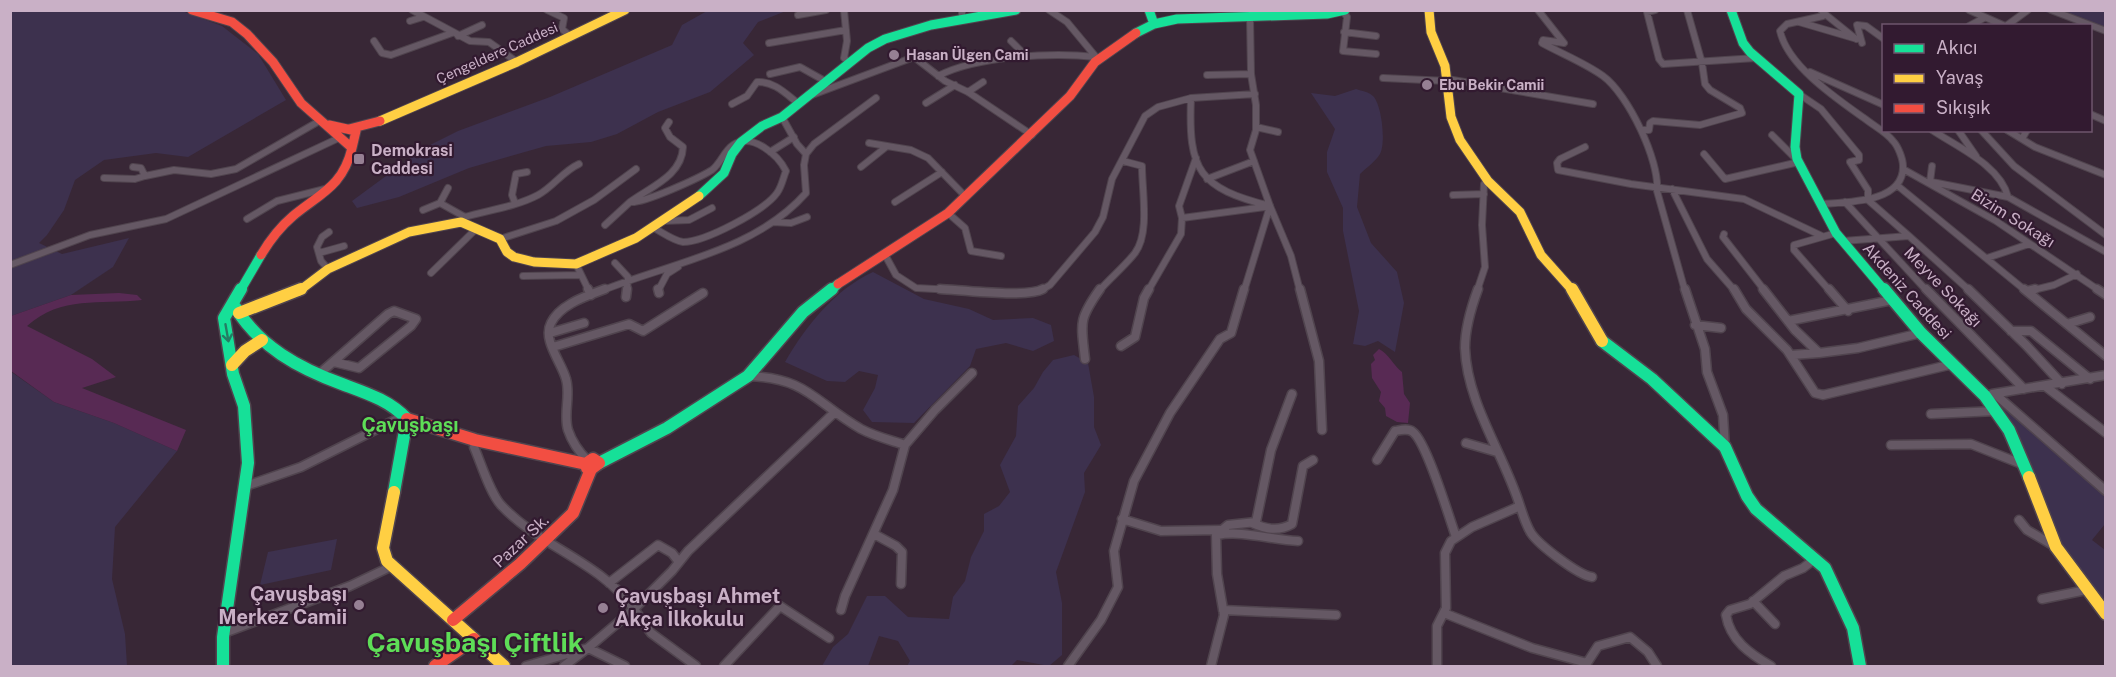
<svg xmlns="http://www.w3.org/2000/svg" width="2116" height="677" viewBox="0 0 2116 677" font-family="'Public Sans',sans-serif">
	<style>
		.green { fill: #3d314e }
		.water { fill: #582a54 }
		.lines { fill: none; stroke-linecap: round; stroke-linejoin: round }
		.street-far1-casing { stroke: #50444e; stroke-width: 8 }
		.street-casing { stroke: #50444e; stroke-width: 11 }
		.fast-far1-casing { stroke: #50444e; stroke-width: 11 }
		.fast-casing { stroke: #50444e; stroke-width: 15 }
		.slow-far1-casing { stroke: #50444e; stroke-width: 11 }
		.slow-casing { stroke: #50444e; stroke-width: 15 }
		.jam-far1-casing { stroke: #50444e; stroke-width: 11 }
		.jam-casing { stroke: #50444e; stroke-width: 15 }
		.street-far1 { stroke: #655864; stroke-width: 6 }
		.street { stroke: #655864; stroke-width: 8 }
		.fast-far1 { stroke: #16e098; stroke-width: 9 }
		.fast { stroke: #16e098; stroke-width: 12 }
		.slow-far1 { stroke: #ffcf43; stroke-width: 9 }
		.slow { stroke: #ffcf43; stroke-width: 12 }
		.jam-far1 { stroke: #f24e42; stroke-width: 9 }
		.jam { stroke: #f24e42; stroke-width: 12 }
		.oneway { stroke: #247d64 }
		.poi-dot { fill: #968094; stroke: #321a30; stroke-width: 2 }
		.labels { text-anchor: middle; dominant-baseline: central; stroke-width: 4.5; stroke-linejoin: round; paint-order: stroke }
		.far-street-label { font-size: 14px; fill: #c9b0c6; stroke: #321a30 }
		.far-poi-label { font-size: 14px; font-weight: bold; fill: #c9b0c6; stroke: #321a30; text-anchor: start }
		.poi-label { font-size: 16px; font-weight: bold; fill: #c9b0c6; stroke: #321a30; text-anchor: start }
		.street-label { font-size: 16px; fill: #c9b0c6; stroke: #321a30 }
		.quarter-label { font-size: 20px; font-weight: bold; fill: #5edd57; stroke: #321a30 }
		.near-poi-label { font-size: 20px; font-weight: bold; fill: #c9b0c6; stroke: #321a30; text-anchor: end }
		.near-district-label { font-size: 27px; font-weight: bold; fill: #5edd57; stroke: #321a30 }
	</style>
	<rect width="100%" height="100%" fill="#382736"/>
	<path class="green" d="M11 11H182L222 26 258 54 286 100 188 157 156 153 104 160 75 180 64 210 47 235 39 243 62 254 129 238 113 267 71 295 11 316Z
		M707 11H786L758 22 743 43 754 55 710 92 658 112 617 134 591 142 546 146 469 168 399 197 357 208 352 201 424 148 458 131 550 97 672 45 682 25Z
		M2042 11H2105V31Z
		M1356 89C1362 91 1369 92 1373 96 1382 105 1386 143 1380 154 1376 161 1366 168 1360 174L1357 207 1371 243 1397 272 1404 303 1395 352 1378 341 1365 346 1353 344 1359 311 1343 231V208L1327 172V152L1335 129 1311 93 1335 96Z
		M873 272 924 299 969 309 993 320 1033 318 1051 325 1054 341 1033 351 1006 343 976 349 970 366 914 423 872 422 863 410 875 388 878 375 859 371 845 382 827 381 785 362C806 326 834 290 873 272Z
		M1074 355 1088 363 1094 397V427L1101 445 1084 473 1085 492 1056 572 1062 603V655L1049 666 1017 660 1011 666H907L910 661 898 641 879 636 868 666H822L833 647 848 634 867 596H885L908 617 949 619 953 597 965 581 971 557 984 531V514L999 506 1010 492 1000 465 1016 436 1018 406 1034 388 1043 372 1053 360Z
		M10 371 54 402 114 423 177 451 115 527 112 579 125 634 127 666H11Z
		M1996 396 2105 490V524L2092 540 2105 550V605L2069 566 1988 406Z
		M337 539 331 570 260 585 268 552Z"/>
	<path class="water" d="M119 293 137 295 142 300C99 305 62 295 27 326L92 359 116 377 82 388 186 430 177 451 114 423 54 402 11 371V316L71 295Z
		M1379 349C1388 353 1394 366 1402 372L1404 394 1410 403 1408 423 1397 422 1386 416 1385 408 1379 401 1381 392 1372 378 1371 364 1375 360 1373 355Z"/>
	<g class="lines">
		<g class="street-far1-casing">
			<path id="street-far1" d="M412 10 470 41 489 42 517 62
				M547 10 564 18 562 29 571 37
				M844 10 847 41 844 58 849 62
				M962 10V20
				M1049 10 1067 22 1096 57
				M1538 10 1564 43 1543 40 1542 43C1562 54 1585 63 1603 76 1628 94 1660 161 1657 191L1685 291
				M1655 10 1647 12 1659 59 1663 64 1756 58
				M1821 10 1825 14 1823 16 1787 24 1780 31C1788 67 1839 100 1868 121 1876 127 1887 133 1893 141 1898 146 1903 159 1903 166 1904 203 1847 202 1821 204
				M1969 10 2005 26
				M2051 10 2106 31
				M1343 11 1347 17 1343 51 1376 54
				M1825 14 1856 39
				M798 15 826 10
				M410 21 423 17
				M1799 22 1857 39
				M1969 26 1984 18
				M2006 26 2028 10
				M1344 32 1376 36
				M458 36 482 25
				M374 41 382 53 391 55 452 33
				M1011 41 1026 56
				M769 43 846 30
				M1862 43 1857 25 1866 26 1884 39
				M1810 72 1884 105
				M770 74 800 67 825 81
				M1207 75 1251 74
				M938 76C976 56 1053 52 1096 57
				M1383 78 1447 81
				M1447 79 1593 104
				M968 92 983 82
				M1799 94 1821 109 1859 155V160L1850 162 1868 190V200L1909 236
				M812 95 914 57 945 81 968 92 1032 135
				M1191 98C1188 171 1199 188 1270 206
				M926 103 955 85
				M732 104 747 96 757 82C774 81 786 94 799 104
				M2090 114 2106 121
				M1256 127 1278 132
				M1641 130H1649L1650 123 1653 121 1700 125 1742 113 1740 108 1710 90 1705 84 1702 63 1687 10
				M1932 130C1957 147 2000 165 2008 197L2106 252
				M1958 130 1976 156
				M1981 130 2014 166 2106 235
				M2007 130 2035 147 2106 175
				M1772 135 1799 162
				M2022 139 2027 130
				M869 143 911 150 928 158 965 196
				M1585 147 1560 159 1557 163 1558 170 1631 184 1744 199 1822 236
				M770 152 794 137
				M806 154 814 144 876 98
				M1704 154 1725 179 1799 162
				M133 167 141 168 145 176 174 170 211 174 236 169 321 120
				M861 167 886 147
				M1903 169 1996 221 2100 291
				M104 178 135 179 145 176
				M1207 179 1254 161
				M1930 182 1932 166
				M1932 182 2008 197
				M1898 186 2026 291
				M448 188 440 203 465 217
				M1672 189 1707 259 1735 291
				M1453 195 1484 194
				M895 202 942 172
				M1845 202 1927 291
				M515 203 512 195 516 174 527 172
				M1270 206 1291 256 1300 291
				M423 210 440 203
				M948 213 965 228 971 251 1001 256
				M1182 218 1265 207
				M247 219 277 201 329 188
				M663 221 689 220 712 208
				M461 222 465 217C489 210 515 207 538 195 553 187 563 171 579 164
				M773 222 791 223 807 217
				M605 225 630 202
				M654 228C663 233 674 241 683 242 705 242 764 211 777 193 782 186 783 178 786 171 778 155 752 132 733 145 724 151 721 163 712 170 699 178 643 204 630 202 650 187 682 176 683 147L670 137 665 128 669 122
				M1724 234 1723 237 1765 291
				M500 239 556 221 594 200 636 169
				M1843 241 1909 236 1970 291
				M319 253 344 246
				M884 253 896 275 916 288 972 291
				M1987 258 2029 244
				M615 263 628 277 627 291
				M576 264 589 291
				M10 265 90 235 166 219 341 137
				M328 269 321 261 317 247 322 237 329 232
				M431 273 476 229
				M523 276 581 275
				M601 291C670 263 755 251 806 193L804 165 806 154 797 144 782 117
				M658 291 667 274 678 267
				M1040 291 1050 285 1095 232 1103 217 1112 179 1145 116 1158 107 1191 98 1255 94
				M1099 291C1110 278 1124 267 1135 253 1150 233 1142 192 1142 166L1123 161
				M1148 291 1181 234 1182 218 1179 206 1196 158
				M1244 291 1270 206 1250 150 1256 130V105L1251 74 1250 17
				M1477 291 1485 267 1482 225 1484 184 1488 181
				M1830 291 1794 250V245L1836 233
				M2029 291 2054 285 2077 274"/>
		</g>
		<g class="street-casing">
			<path id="street" d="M588 289 591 295
				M658 289 659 293
				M940 289C961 290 1027 298 1043 289
				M1300 289 1319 361 1322 430
				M1685 289 1705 349 1707 372 1723 415 1725 447
				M1734 289 1746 309 1787 350 1815 393 1823 395 1953 364
				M1763 289 1795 330 1819 353 1858 348 1921 333
				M1829 289 1848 311
				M1926 289 2024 389
				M1968 289 2026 345 2062 384
				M2024 289 2106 356
				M2097 289 2106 295
				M2027 291 2035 289
				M626 297 627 289
				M1788 321 1892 300
				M2067 324 2090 317
				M1695 325 1721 328
				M2011 331H2031L2090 379
				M550 333 584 323
				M1121 346 1135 337 1144 298 1149 289
				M553 347 629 324 643 331 703 293
				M1791 355 1819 353
				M1085 359C1081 323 1078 320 1100 289
				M318 375 388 314 394 311 416 319 411 326 359 368 334 362
				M748 376C808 378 814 402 861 429 874 436 890 440 905 445
				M2045 386 2106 433
				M1992 394 2106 375
				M1995 394 2106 491
				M1931 414 1996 411
				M475 440 474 447C481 463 490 493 501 505 540 547 599 561 634 609L588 648 526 666
				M1466 443 1497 452
				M1891 445 1971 444 2024 465
				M1377 460 1395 431C1401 430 1408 428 1413 432 1427 443 1449 517 1456 537
				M588 461C579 452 572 442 568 430 563 413 571 396 566 379 562 363 542 340 551 323 560 304 587 296 605 289
				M243 487 301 467 405 415
				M1520 506C1523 515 1526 525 1531 533 1539 545 1578 575 1592 577
				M1122 519 1161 531 1220 530
				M2019 520 2027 530 2056 547
				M1252 523C1266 529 1278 532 1292 524L1303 466 1313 460
				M874 534 896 546 902 552 901 584
				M1217 535C1243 530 1271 540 1298 541
				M609 583 658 545 672 553 679 562
				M2042 599 2086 590
				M1753 601 1775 624
				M841 610 845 596 893 490 905 445 935 410 972 373
				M1223 610 1336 615
				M1444 613 1532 648 1587 663 1598 646 1630 637 1648 652 1657 666
				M224 633 350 586 392 566
				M564 666 588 648 625 666
				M696 666 651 633 634 609 672 571 688 551 835 412
				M724 666 780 606 829 638
				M1068 666 1101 620 1118 587 1114 551 1134 481 1170 413 1220 339 1231 333 1244 289
				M1211 666 1224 615 1217 574 1216 535 1228 525 1256 522 1271 450 1292 394
				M1437 666V626L1446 608 1445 553 1451 541 1472 527 1520 506C1504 454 1467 404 1465 348 1465 328 1471 308 1478 289
				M1771 666C1750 654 1730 640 1726 615L1730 610 1750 604 1784 576 1803 568 1816 558"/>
		</g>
		<g class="fast-far1-casing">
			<path id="fast-far1" d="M1149 10 1154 24
				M1731 10 1743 43 1750 52 1799 94 1795 147 1797 159 1836 233 1885 291
				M1136 33 1154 24 1177 19 1327 14 1345 10
				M699 196 724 173 732 154 741 142 762 126 782 117 868 48 885 39 931 25 1016 10
				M240 291 261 255
				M830 291 838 284"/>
		</g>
		<g class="fast-casing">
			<path id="fast" d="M1884 289 1921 333 1985 396 2009 430 2029 477
				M235 307C260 347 298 368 342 384 366 393 389 400 407 419L394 492
				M1602 341 1652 379 1725 447 1747 496 1756 509 1825 568 1853 628 1860 666
				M599 463 667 428 748 376 803 312 832 289
				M223 666V637L248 463 244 406 233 374 224 318 241 289"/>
		</g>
		<g class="slow-far1-casing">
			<path id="slow-far1" d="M1429 10 1431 32 1445 66 1451 117 1460 140 1488 181 1520 212 1541 255 1573 291
				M380 121 517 62 625 10
				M299 291 328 269 409 232 461 222 500 239 507 252 514 257 534 262 576 264 636 238 699 196"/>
		</g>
		<g class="slow-casing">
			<path id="slow" d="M1572 289 1602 341
				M239 313 301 289
				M232 365 245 351 262 340
				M2029 477 2056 547 2106 614
				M394 492 383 548 387 561 504 666"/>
		</g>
		<g class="jam-far1-casing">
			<path id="jam-far1" d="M192 10 232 22 247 34 273 62 301 103 352 148
				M329 125 356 131 352 148
				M349 129 380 121
				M261 255C270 240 280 227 293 216 321 193 343 186 352 148
				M838 284 948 213 1070 96 1095 62 1136 33"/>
		</g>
		<g class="jam-casing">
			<path id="jam" d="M407 419 475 440 586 464
				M593 459 599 463 591 469 587 468 586 464Z
				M453 620 520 564 573 513 591 469
				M435 666 474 639"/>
		</g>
		<use href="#street-far1" class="street-far1"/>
		<use href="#street" class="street"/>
		<use href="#fast-far1" class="fast-far1"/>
		<use href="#fast" class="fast"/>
		<use href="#slow-far1" class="slow-far1"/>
		<use href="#slow" class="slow"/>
		<use href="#jam-far1" class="jam-far1"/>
		<use href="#jam" class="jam"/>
	</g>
	<defs><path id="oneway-shaft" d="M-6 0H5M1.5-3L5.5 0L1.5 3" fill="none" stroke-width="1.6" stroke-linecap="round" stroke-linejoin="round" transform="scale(1.5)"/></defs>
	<use class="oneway" href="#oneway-shaft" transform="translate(227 333) rotate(80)"/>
	<g class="poi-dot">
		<circle cx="894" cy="55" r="6"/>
		<circle cx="1427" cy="85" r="6"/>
		<rect x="353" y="153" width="12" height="12" rx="3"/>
		<circle cx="359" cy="605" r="6"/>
		<circle cx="603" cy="608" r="6"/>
	</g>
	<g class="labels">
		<g class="far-street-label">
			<text transform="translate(497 53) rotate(-24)">Çengeldere Caddesi</text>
		</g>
		<g class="far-poi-label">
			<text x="906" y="55">Hasan Ülgen Cami</text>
			<text x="1439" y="85">Ebu Bekir Camii</text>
		</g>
		<g class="poi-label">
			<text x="371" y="150">Demokrasi<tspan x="371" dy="18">Caddesi</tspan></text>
		</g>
		<g class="street-label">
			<text transform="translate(2013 218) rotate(32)">Bizim Sokağı</text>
			<text transform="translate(1943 287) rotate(46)">Meyve Sokağı</text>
			<text transform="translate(1907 291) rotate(48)">Akdeniz Caddesi</text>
			<text transform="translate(521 541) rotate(-43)">Pazar Sk.</text>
		</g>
		<g class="quarter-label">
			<text x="410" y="425">Çavuşbaşı</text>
		</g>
		<g class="near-poi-label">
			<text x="347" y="594">Çavuşbaşı<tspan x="347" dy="23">Merkez Camii</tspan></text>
			<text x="615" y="596" text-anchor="start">Çavuşbaşı Ahmet<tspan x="615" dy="23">Akça İlkokulu</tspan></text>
		</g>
		<g class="near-district-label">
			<text x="475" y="642">Çavuşbaşı Çiftlik</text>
		</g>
	</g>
	<rect width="2116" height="677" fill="none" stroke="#c9b0c6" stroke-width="24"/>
	<rect x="1882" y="24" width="210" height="108" fill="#321a30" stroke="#6e566c" stroke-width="1.5"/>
	<rect x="1894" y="44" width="30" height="9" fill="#16e098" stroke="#6e566c" stroke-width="1.5"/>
	<text x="1936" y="54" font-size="18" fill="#c9b0c6">Akıcı</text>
	<rect x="1894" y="74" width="30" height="9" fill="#ffcf43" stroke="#6e566c" stroke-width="1.5"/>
	<text x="1936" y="84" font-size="18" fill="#c9b0c6">Yavaş</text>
	<rect x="1894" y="104" width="30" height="9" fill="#f24e42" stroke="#6e566c" stroke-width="1.5"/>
	<text x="1936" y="114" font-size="18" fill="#c9b0c6">Sıkışık</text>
</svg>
